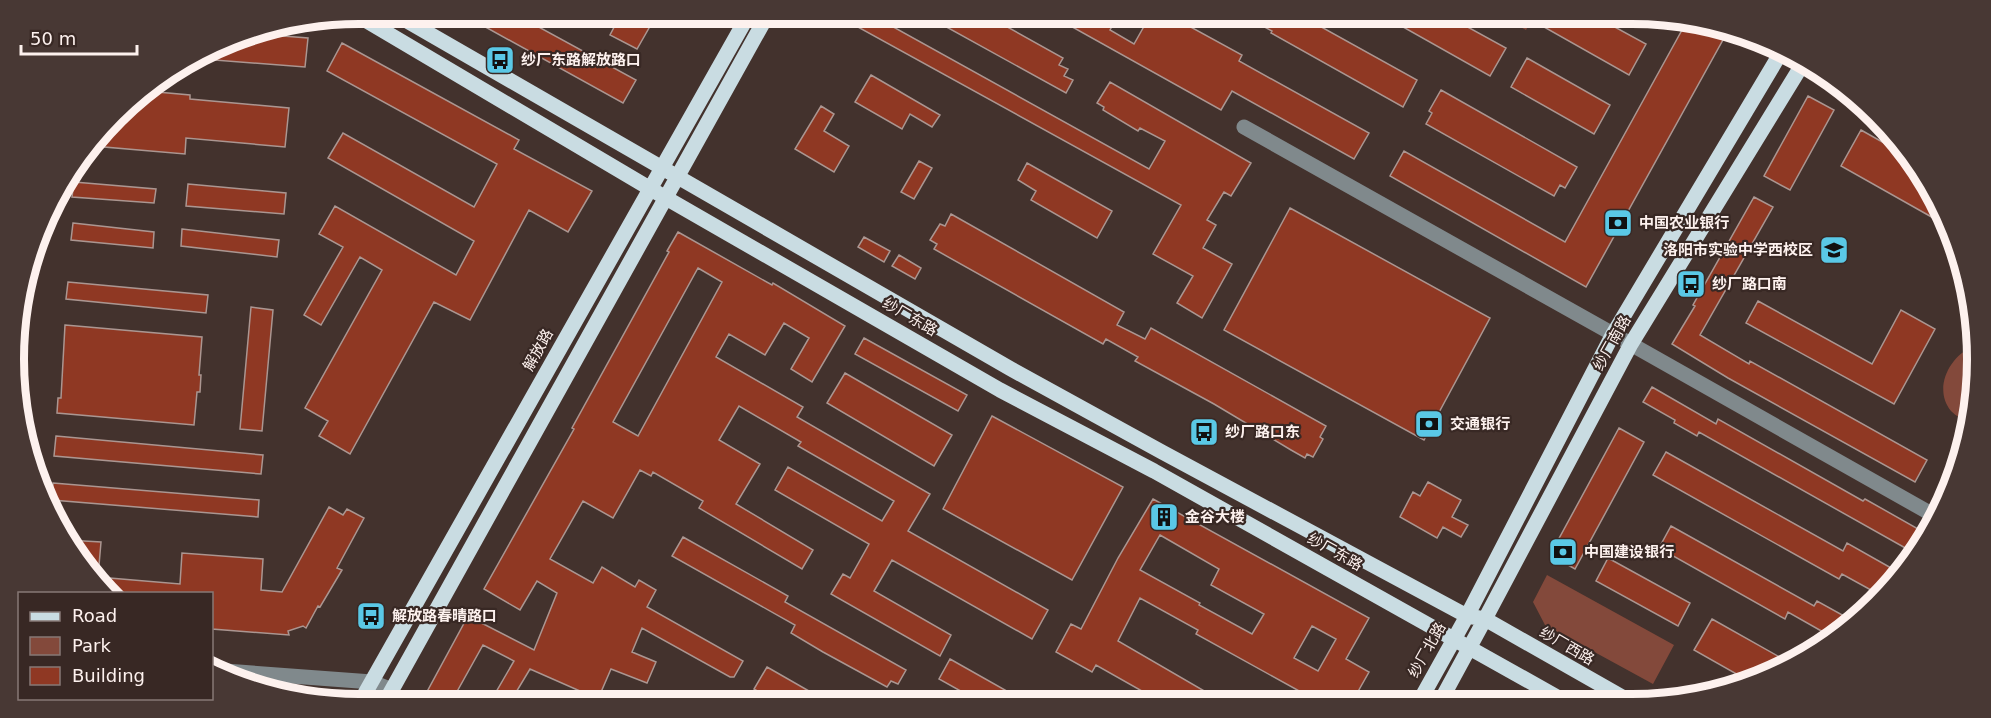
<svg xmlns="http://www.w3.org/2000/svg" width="1991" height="718" viewBox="0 0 1991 718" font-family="'DejaVu Sans','Noto Sans SC',sans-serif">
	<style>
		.green { fill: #83493b }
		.building { fill: #8f3823; stroke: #ab9691; stroke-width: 1.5; fill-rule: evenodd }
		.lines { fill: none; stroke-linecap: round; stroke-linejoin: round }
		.minor { stroke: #80898c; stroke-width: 15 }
		.major { stroke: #c9dce2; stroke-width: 15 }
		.labels { text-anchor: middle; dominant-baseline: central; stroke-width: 4.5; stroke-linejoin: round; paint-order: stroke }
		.poi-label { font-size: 15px; font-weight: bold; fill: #fdf1ee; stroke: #382824; text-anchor: start }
		.street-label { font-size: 15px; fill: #fdf1ee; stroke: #382824 }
		.rim { fill: none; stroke: #fdf1ee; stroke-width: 8 }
	</style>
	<rect width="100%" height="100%" fill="#43322d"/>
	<path class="green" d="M1497 14H1535L1526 30Z
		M1972 347 1967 422C1962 419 1956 416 1951 411 1933 389 1949 357 1972 347Z
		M1547 575 1674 645 1653 684 1545 625 1533 602Z"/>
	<path class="building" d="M462 14H515L636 80 623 103Z
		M621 14H657L637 49 610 35Z
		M863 14H870L1149 169 1165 141 1140 128 1138 131 1103 110 1104 107 1097 103 1110 82 1251 163 1231 196 1224 192 1207 220 1216 225 1203 248 1232 264 1202 318 1177 303 1193 276 1153 254 1181 205 856 26Z
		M923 14H984L1063 58 1059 65 1068 69 1064 76 1073 80 1066 93Z
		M1049 14H1119L1110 30 1134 44 1151 14H1167L1242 55 1239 61 1369 133 1354 159 1232 91 1221 110Z
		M1241 14H1298L1417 80 1403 107 1271 33 1272 31Z
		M1380 14H1444L1506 48 1490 76Z
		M1552 14H1591L1646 44 1629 75 1544 27Z
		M1687 21 1722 25 1729 29 1586 287 1390 176 1404 151 1565 242Z
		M245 33 308 38 305 67 201 59Z
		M342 43 519 140 514 149 592 191 568 232 529 210 470 320 434 302 350 454 319 436 328 421 305 408 382 270 360 257 321 325 304 315 343 247 319 234 335 206 456 275 474 241 328 158 343 133 474 207 497 164 327 71Z
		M1527 58 1610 105 1594 134 1511 87Z
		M871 75 940 115 932 127 910 114 902 129 855 102Z
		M1441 90 1577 167 1565 188 1560 185 1554 196 1426 124 1432 113 1429 111Z
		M146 91 190 95V99L289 108 285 147 186 138 185 154 93 146 131 99Z
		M1808 96 1834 110 1790 190 1764 176Z
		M821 106 834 114 824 131 849 146 834 172 795 149Z
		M1861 130 1902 153 1931 187 1944 224 1841 166Z
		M919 161 932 168 914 199 901 192Z
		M1027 163 1112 211 1097 238 1031 200 1036 191 1018 180Z
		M74 182 156 189 154 203 72 197Z
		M188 184 286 193 284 214 186 206Z
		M1754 197 1773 207 1700 335 1749 364 1750 361 1927 460 1915 482 1728 378 1672 344 1695 306 1693 305Z
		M1290 208 1490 318 1424 440 1224 330Z
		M951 214 1124 312 1117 325 1145 339 1151 328 1326 426 1320 437 1323 439 1313 457 1307 454 1305 458 1291 450 1214 404 1135 361 1138 357 1106 339 1103 344 934 249 937 244 930 240 940 224 945 226Z
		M73 223 154 232 153 248 71 240Z
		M182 229 279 240 277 257 181 246Z
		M678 232 772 285 773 283 845 326 812 382 791 369 809 338 784 323 765 355 729 334 716 357 803 407 797 417 930 494 908 531 1048 610 1032 639 892 560 874 591 951 635 940 656 831 594 843 574 850 578 869 544 775 490 788 467 882 521 894 501 798 446 801 442 739 406 719 440 760 464 736 504 813 550 802 569 699 508 703 501 653 472 651 476 640 470 613 518 583 501 550 559 593 583 602 567 635 587 639 580 656 590 647 607 743 661 734 677H730L642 628 632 652 656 662 647 683 611 669 598 699 530 669 509 704H489L514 661 483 645 450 704H429L422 701 468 616 534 650 557 593 537 581 520 610 484 589 574 429 572 428 669 252 667 251ZM698 268 722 282 638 436 613 422Z
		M864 237 890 251 884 262 858 247Z
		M899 255 921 268 915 279 892 266Z
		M68 282 208 295 206 313 66 299Z
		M1758 301 1872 364 1901 310 1935 329 1894 404 1746 323Z
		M251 307 273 310 262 431 240 429Z
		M65 325 202 337 199 375H201L200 392H197L194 425 57 413 58 398H61Z
		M864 338 967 395 958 411 855 354Z
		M845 373 952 435 934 466 827 403Z
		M1652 387 1716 424 1718 419 1863 501 1865 499 1927 534 1919 551 1916 554 1699 432 1697 436 1674 423 1675 420 1643 402Z
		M992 416 1123 487 1072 580 943 509Z
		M1619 428 1644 442 1575 569 1550 555Z
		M56 436 263 455 261 474 54 456Z
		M1666 452 1843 551 1847 543 1900 573 1880 595 1842 574 1839 579 1653 475Z
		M1428 482 1461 500 1452 517 1468 525 1461 537 1443 527 1437 538 1400 517 1413 492 1420 496Z
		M53 483 259 500 258 517 52 500Z
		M1153 499 1369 618 1346 659 1369 672 1352 702H1319L1196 634 1198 630 1140 598 1118 641 1225 703H1163L1096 665 1092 672 1056 652 1071 624 1081 629 1118 558ZM1160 535 1219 569 1211 585 1264 614 1252 634 1199 605 1200 603 1140 570ZM1312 626 1336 639 1318 671 1294 658Z
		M329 507 343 515 347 509 364 518 337 568 342 570 320 607 318 606 306 628 303 626 288 631 289 635 212 629V594H112L72 551 67 540 101 542 98 577 180 584 182 553 263 559 261 590 282 592Z
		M1671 526 1814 606 1817 601 1855 622 1832 637 1788 612 1785 619 1659 548Z
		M683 537 788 596 785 602 906 670 898 684 891 681 887 687 823 652 791 633 795 625 672 556Z
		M1608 558 1690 603 1678 626 1596 581Z
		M1712 619 1792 664 1785 669 1747 680 1694 650Z
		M950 659 1028 703H982L939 679Z
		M767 667 830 703 778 704 754 689Z"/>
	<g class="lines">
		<path class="minor" d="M1244 127 1613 334 1935 516
			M225 671 372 682 392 690"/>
		<path class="major" d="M355 14 666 198 1000 390 1154 471 1566 702
			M395 14 1011 369 1162 452 1467 616 1485 619 1631 702
			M1419 702 1467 616 1613 334 1780 54
			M1440 702 1485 619 1631 344 1802 65
			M359 704 749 14
			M384 704 768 14"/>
	</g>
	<defs>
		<g id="bus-square" transform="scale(1.5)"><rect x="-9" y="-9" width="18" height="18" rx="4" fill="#5ac8e6" stroke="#382824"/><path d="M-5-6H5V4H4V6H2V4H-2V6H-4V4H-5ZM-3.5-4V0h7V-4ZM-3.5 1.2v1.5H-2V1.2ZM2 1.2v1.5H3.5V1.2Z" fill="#111"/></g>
		<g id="bank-square" transform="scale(1.5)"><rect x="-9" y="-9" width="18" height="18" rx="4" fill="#5ac8e6" stroke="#382824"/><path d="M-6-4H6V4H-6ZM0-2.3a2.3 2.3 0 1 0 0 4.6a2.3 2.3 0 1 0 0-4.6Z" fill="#111"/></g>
		<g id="school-square" transform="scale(1.5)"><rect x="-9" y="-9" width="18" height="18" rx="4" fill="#5ac8e6" stroke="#382824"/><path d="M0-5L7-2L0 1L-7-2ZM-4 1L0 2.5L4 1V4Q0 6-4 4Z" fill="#111"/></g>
		<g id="building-square" transform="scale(1.5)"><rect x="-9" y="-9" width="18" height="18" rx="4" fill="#5ac8e6" stroke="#382824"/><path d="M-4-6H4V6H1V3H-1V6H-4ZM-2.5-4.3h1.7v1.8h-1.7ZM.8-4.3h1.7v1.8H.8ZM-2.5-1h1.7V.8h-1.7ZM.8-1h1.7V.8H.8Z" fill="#111"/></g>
	</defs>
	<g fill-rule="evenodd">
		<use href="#bus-square" x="500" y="60"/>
		<use href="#bank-square" x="1618" y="223"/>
		<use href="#school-square" x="1834" y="250"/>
		<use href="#bus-square" x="1691" y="284"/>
		<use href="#bank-square" x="1429" y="424"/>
		<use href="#bus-square" x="1204" y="432"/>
		<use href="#building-square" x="1164" y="517"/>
		<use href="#bank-square" x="1563" y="552"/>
		<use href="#bus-square" x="371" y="616"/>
	</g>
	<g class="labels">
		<g class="poi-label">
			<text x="521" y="60">纱厂东路解放路口</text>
			<text x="1639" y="223">中国农业银行</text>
			<text x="1813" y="250" text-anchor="end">洛阳市实验中学西校区</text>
			<text x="1712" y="284">纱厂路口南</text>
			<text x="1450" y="424">交通银行</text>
			<text x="1225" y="432">纱厂路口东</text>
			<text x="1185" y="517">金谷大楼</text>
			<text x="1584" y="552">中国建设银行</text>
			<text x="392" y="616">解放路春晴路口</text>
		</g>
		<g class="street-label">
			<text transform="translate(910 317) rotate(30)">纱厂东路</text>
			<text transform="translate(1612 343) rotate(-61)">纱厂南路</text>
			<text transform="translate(538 350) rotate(-61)">解放路</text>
			<text transform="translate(1335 552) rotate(29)">纱厂东路</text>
			<text transform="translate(1567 646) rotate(30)">纱厂西路</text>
			<text transform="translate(1427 650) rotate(-61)">纱厂北路</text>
		</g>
	</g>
	<path d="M0 0H1991V718H0ZM359 24H1632A335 335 0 0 1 1967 359V359A335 335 0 0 1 1632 694H359A335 335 0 0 1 24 359V359A335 335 0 0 1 359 24Z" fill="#483834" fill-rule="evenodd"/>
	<path class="rim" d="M359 24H1632A335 335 0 0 1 1967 359V359A335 335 0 0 1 1632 694H359A335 335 0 0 1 24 359V359A335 335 0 0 1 359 24Z"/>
	<rect x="18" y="592" width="195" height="108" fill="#382824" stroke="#877875" stroke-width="1.5"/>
	<rect x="30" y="612" width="30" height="9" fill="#c9dce2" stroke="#877875" stroke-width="1.5"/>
	<text x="72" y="622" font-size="18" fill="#fdf1ee">Road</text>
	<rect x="30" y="637" width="30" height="18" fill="#83493b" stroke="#877875" stroke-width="1.5"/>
	<text x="72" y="652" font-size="18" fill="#fdf1ee">Park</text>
	<rect x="30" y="667" width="30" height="18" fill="#8f3823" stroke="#877875" stroke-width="1.5"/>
	<text x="72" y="682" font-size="18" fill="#fdf1ee">Building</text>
	<path d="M21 45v9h116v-9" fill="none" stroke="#fdf1ee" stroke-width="3"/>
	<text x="30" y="45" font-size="18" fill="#fdf1ee" stroke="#382824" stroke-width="4.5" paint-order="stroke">50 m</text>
</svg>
